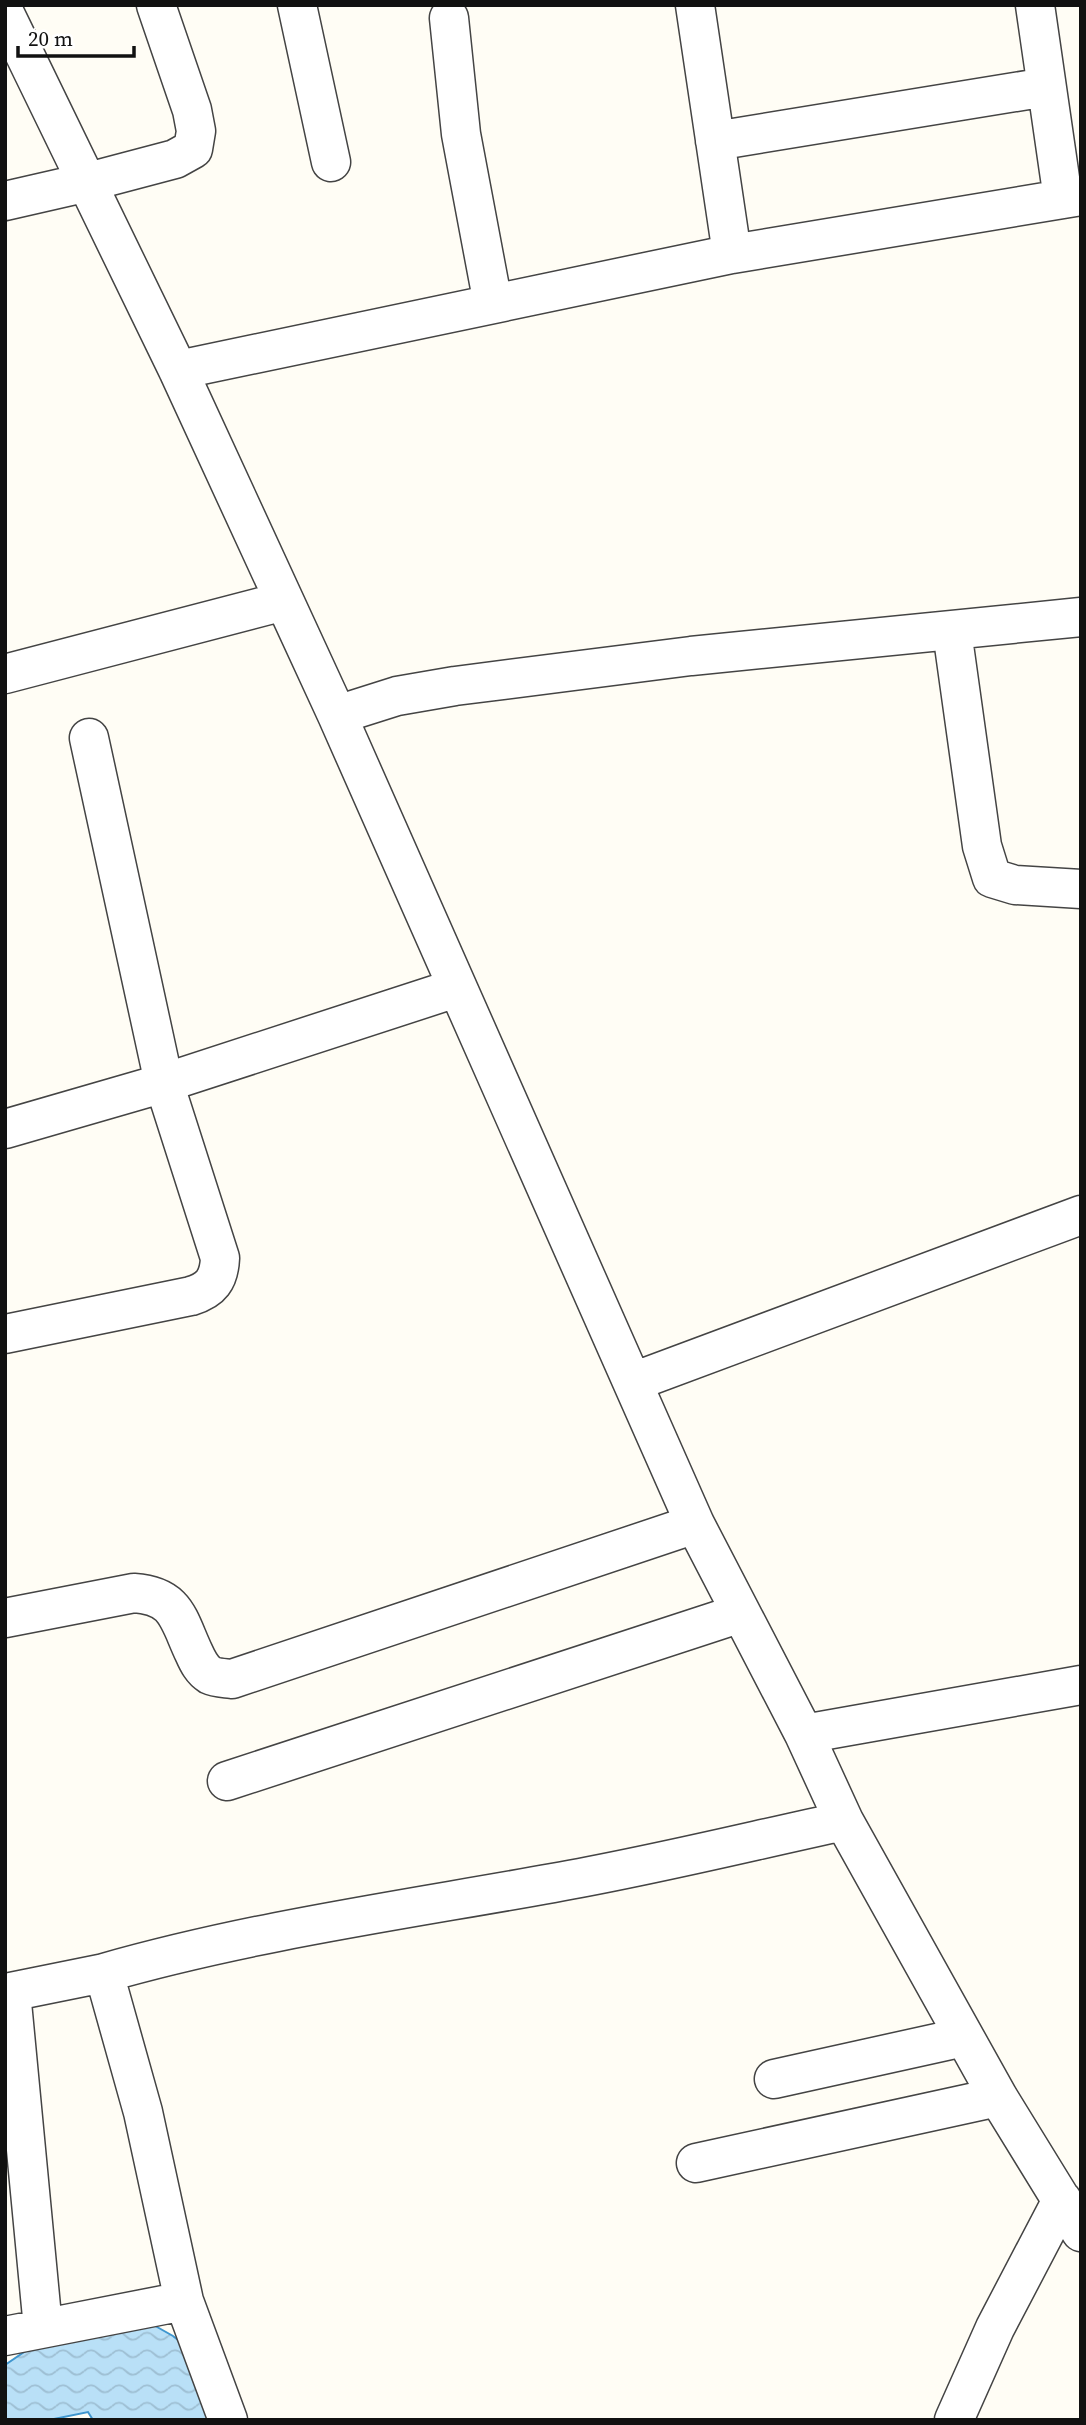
<svg xmlns="http://www.w3.org/2000/svg" width="1086" height="2425" viewBox="0 0 1086 2425" font-family="'Source Serif 4',serif">
	<style>
		.water { fill: url(#water-waves); stroke: #3f96cf; stroke-width: 2 }
		.lines { fill: none; stroke-linecap: round; stroke-linejoin: round }
		.minor-casing { stroke: #444; stroke-width: 41 }
		.minor { stroke: #fff; stroke-width: 38 }
	</style>
	<defs>
		<pattern id="water-waves" width="16" height="10" patternUnits="userSpaceOnUse" patternTransform="scale(1.75)"><rect width="16" height="10" fill="#b9e0f7"/><path d="M0 5q4-4 8 0t8 0" fill="none" stroke="#9ebfd3"/></pattern>
	</defs>
	<rect width="100%" height="100%" fill="#fffdf5"/>
	<path class="water" d="M150 2323 173 2336 188 2348 216 2420H93L88 2412 49 2420H5V2365L33 2346Z"/>
	<g class="lines">
		<g class="minor-casing">
			<path id="minor" d="M297 5 331 162
				M695 5 732 254
				M1035 5 1063 199
				M5 14 178 370 337 715 695 1524 804 1734 844 1821 998 2097 1081 2232
				M449 18 461 134 493 304
				M715 141 1046 87
				M5 201 88 182 175 159 193 149 196 131 192 110 156 5
				M178 370 732 254 1081 196
				M952 631 982 846 992 878 1015 885 1081 889
				M5 674 284 601
				M337 715 397 696 455 686 691 656 1081 617
				M5 1129 164 1083 456 988
				M5 1334 191 1296C211 1290 219 1280 220 1258L164 1083 89 738
				M633 1382 1081 1215
				M5 1618 134 1593C177 1596 178 1619 194 1653 198 1662 202 1670 210 1675 216 1678 225 1678 232 1679L695 1524
				M804 1734 1081 1685
				M227 1781 741 1613
				M11 1992 43 2328
				M5 1993 104 1973
				M774 2079 964 2037
				M696 2163 998 2097
				M5 2336 184 2301
				M228 2420 184 2301 143 2112 104 1973C251 1931 403 1910 553 1883 651 1866 747 1842 844 1821
				M954 2420 995 2328 1062 2200"/>
		</g>
		<use href="#minor" class="minor"/>
	</g>
	<rect width="1086" height="2425" fill="none" stroke="#111111" stroke-width="14"/>
	<path d="M18 46v10h116v-10" fill="none" stroke="#111111" stroke-width="3.5"/>
	<text x="28" y="46" font-size="21" fill="#111111" stroke="#ffffff" stroke-width="5" paint-order="stroke">20 m</text>
</svg>
